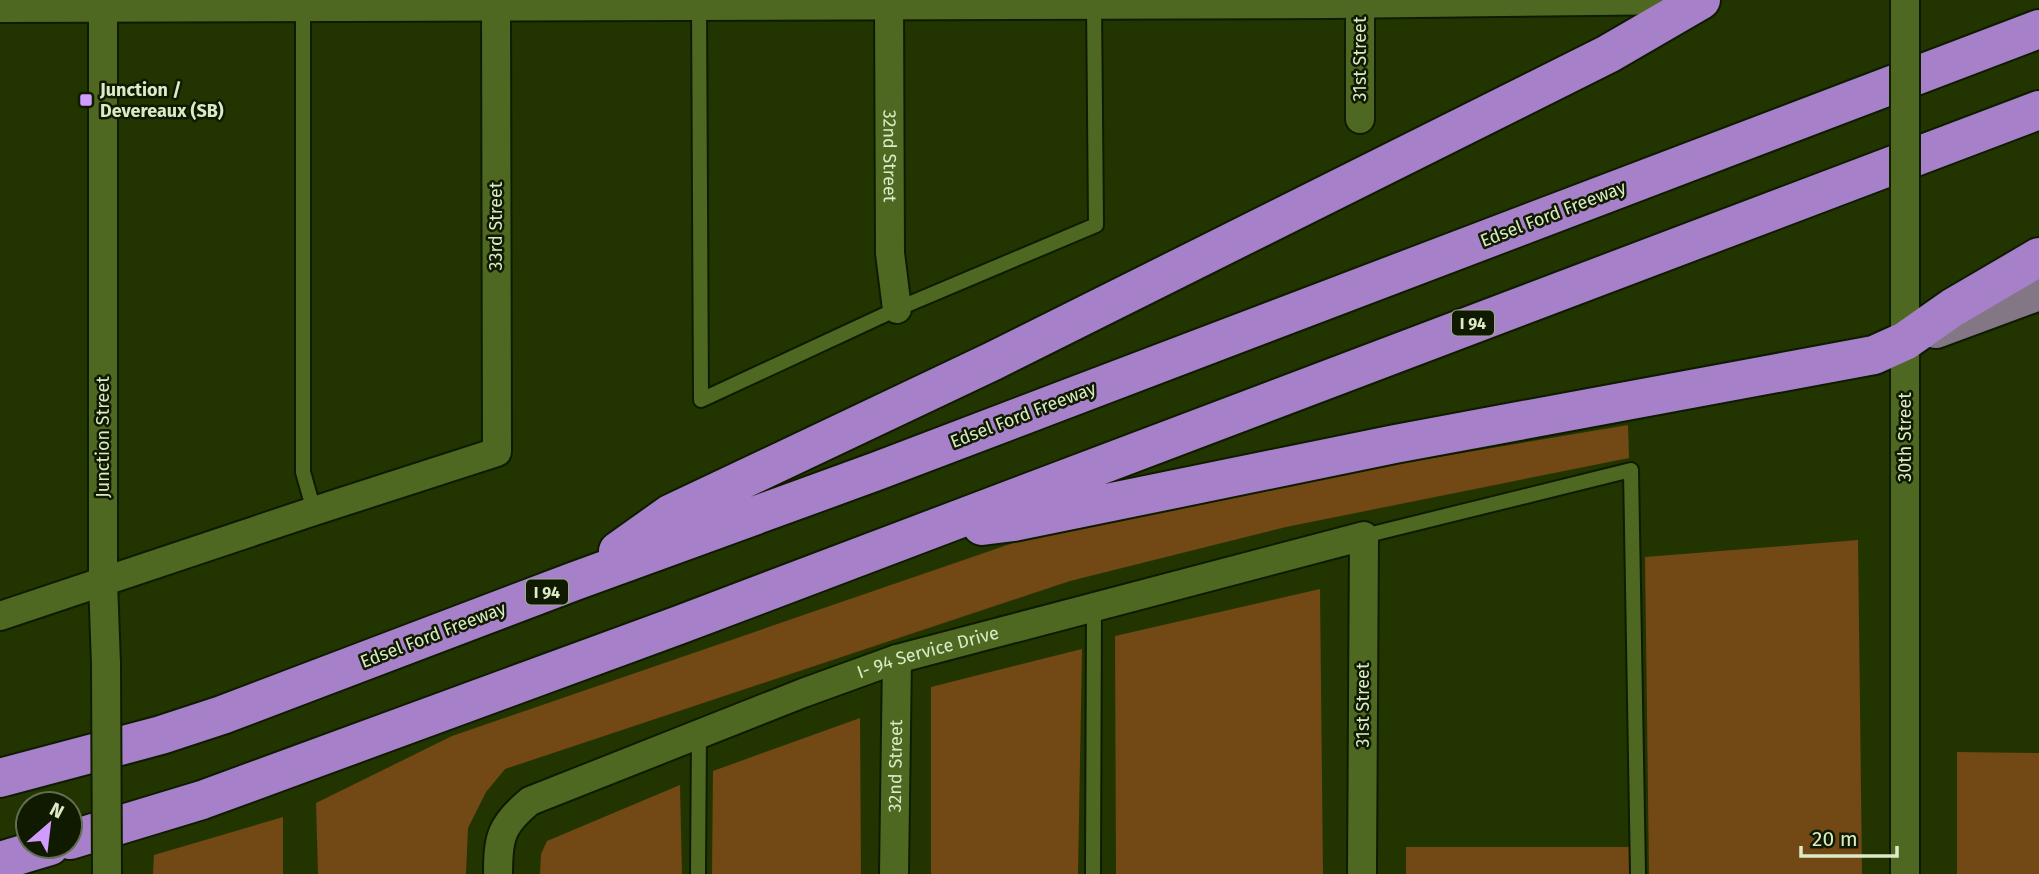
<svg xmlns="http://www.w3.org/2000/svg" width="2039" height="874" viewBox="0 0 2039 874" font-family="'Fira Sans',sans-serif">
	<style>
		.green { fill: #724814 }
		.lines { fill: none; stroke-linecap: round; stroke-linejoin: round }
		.lane-casing { stroke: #0e1b00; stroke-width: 18 }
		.street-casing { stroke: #0e1b00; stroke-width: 32 }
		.primary-casing { stroke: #0e1b00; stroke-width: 42 }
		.highway-casing { stroke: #0e1b00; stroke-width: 42 }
		.lane { stroke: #4e6822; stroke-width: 14 }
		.street { stroke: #4e6822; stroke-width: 28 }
		.primary { stroke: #837786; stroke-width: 38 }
		.highway { stroke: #a681c9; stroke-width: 38 }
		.street-bridge-casing { stroke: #0e1b00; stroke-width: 32; stroke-linecap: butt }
		.street-bridge { stroke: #4e6822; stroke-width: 28 }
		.poi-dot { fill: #d09dff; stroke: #101a00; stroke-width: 2.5 }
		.labels { text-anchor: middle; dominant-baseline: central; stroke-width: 5; stroke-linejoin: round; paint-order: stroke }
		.shield { fill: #101a00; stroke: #9eac8b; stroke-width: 2 }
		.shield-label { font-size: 16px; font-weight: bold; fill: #dbebc7 }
		.street-label { font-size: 18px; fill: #dbebc7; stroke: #101a00 }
		.poi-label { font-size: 18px; font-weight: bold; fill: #dbebc7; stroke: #101a00; text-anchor: start }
	</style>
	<rect width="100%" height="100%" fill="#223500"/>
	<path class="green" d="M1628 425 1629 458 1286 527 1070 581 505 769 486 792 468 828 466 874H318L316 803 452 736 1016 542 1283 483Z
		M1858 540 1862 874H1649L1645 557Z
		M1320 589 1323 874H1116L1115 636Z
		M1082 649 1078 874H931V687Z
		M860 718 861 874H712L713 771Z
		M1957 752 2039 753V874H1957Z
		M680 785 682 874H540L541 854 547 841Z
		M283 817V874H153L154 855Z
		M1406 847H1630L1631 874H1406Z"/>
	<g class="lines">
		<g class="lane-casing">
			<path id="lane" d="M699 1 701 400 897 309 1096 225 1094 1
				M303 7V472L314 511
				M1364 536 1631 470 1638 874
				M698 874 699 735
				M1093 874 1094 606"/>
		</g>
		<g class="street-casing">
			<g id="street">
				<path d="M103 0V582L106 664"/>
				<path id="s1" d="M889 0 890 253 897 309"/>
				<path d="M1360 0V119"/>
				<path d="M0 8 1330 4 1688 0"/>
				<path d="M1905 283V874"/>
				<path d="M0 616 314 511 497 452 496 0"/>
				<path id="s2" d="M498 874C498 837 501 825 530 801L803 693 897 659 1364 536 1362 874"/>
				<path id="s3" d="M894 874 897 659"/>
			</g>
		</g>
		<g class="primary-casing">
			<path id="primary" d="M1936 329 2039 291"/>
		</g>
		<g class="highway-casing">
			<path id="highway" d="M982 526 1014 522 1395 444 1874 355 1905 341 1952 308 2039 257
				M618 551 670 514 993 361 1608 54 1701 0
				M0 778 161 735 222 715 575 581 877 471 2039 29
				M70 840 202 800 679 625 2039 110
				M0 861 50 846"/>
		</g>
		<use href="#lane" class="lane"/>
		<use href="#street" class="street"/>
		<use href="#primary" class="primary"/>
		<use href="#highway" class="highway"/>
		<g class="street-bridge-casing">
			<path id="street-bridge" d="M1905 283V0
				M106 664 107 874"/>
		</g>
		<use href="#street-bridge" class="street-bridge"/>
	</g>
	<rect class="poi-dot" x="79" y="93" width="14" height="14" rx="3.5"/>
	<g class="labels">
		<g class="shield">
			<rect x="1452" y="310.5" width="42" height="25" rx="5"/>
			<rect x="526" y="579.5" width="42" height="25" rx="5"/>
		</g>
		<g class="shield-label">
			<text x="1473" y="323">I 94</text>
			<text x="547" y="592">I 94</text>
		</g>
		<g class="street-label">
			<text transform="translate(1360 59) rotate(-90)">31st Street</text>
			<text stroke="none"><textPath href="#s1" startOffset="156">32nd Street</textPath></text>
			<text transform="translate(1553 214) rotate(-21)">Edsel Ford Freeway</text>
			<text transform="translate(496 226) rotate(-90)">33rd Street</text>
			<text transform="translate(1023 415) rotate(-21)">Edsel Ford Freeway</text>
			<text transform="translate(103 437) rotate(-90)">Junction Street</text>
			<text transform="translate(1905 437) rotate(-90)">30th Street</text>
			<text transform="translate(433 635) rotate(-21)">Edsel Ford Freeway</text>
			<text stroke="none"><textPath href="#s2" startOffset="509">I- 94 Service Drive</textPath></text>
			<text transform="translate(1363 705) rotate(-90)">31st Street</text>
			<text stroke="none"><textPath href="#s3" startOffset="108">32nd Street</textPath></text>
		</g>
		<g class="poi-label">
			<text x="100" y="90">Junction /<tspan x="100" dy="21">Devereaux (SB)</tspan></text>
		</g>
	</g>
	<g transform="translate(49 825) rotate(28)"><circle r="33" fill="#101a00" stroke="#616e50" stroke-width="2"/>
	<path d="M0-5L12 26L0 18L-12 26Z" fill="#d09dff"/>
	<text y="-10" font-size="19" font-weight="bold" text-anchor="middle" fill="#dbebc7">N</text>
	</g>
	<path d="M1801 846v10h96v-10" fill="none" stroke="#dbebc7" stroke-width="3.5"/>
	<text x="1812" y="846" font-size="21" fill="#dbebc7" stroke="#101a00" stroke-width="5" paint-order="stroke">20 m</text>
</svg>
